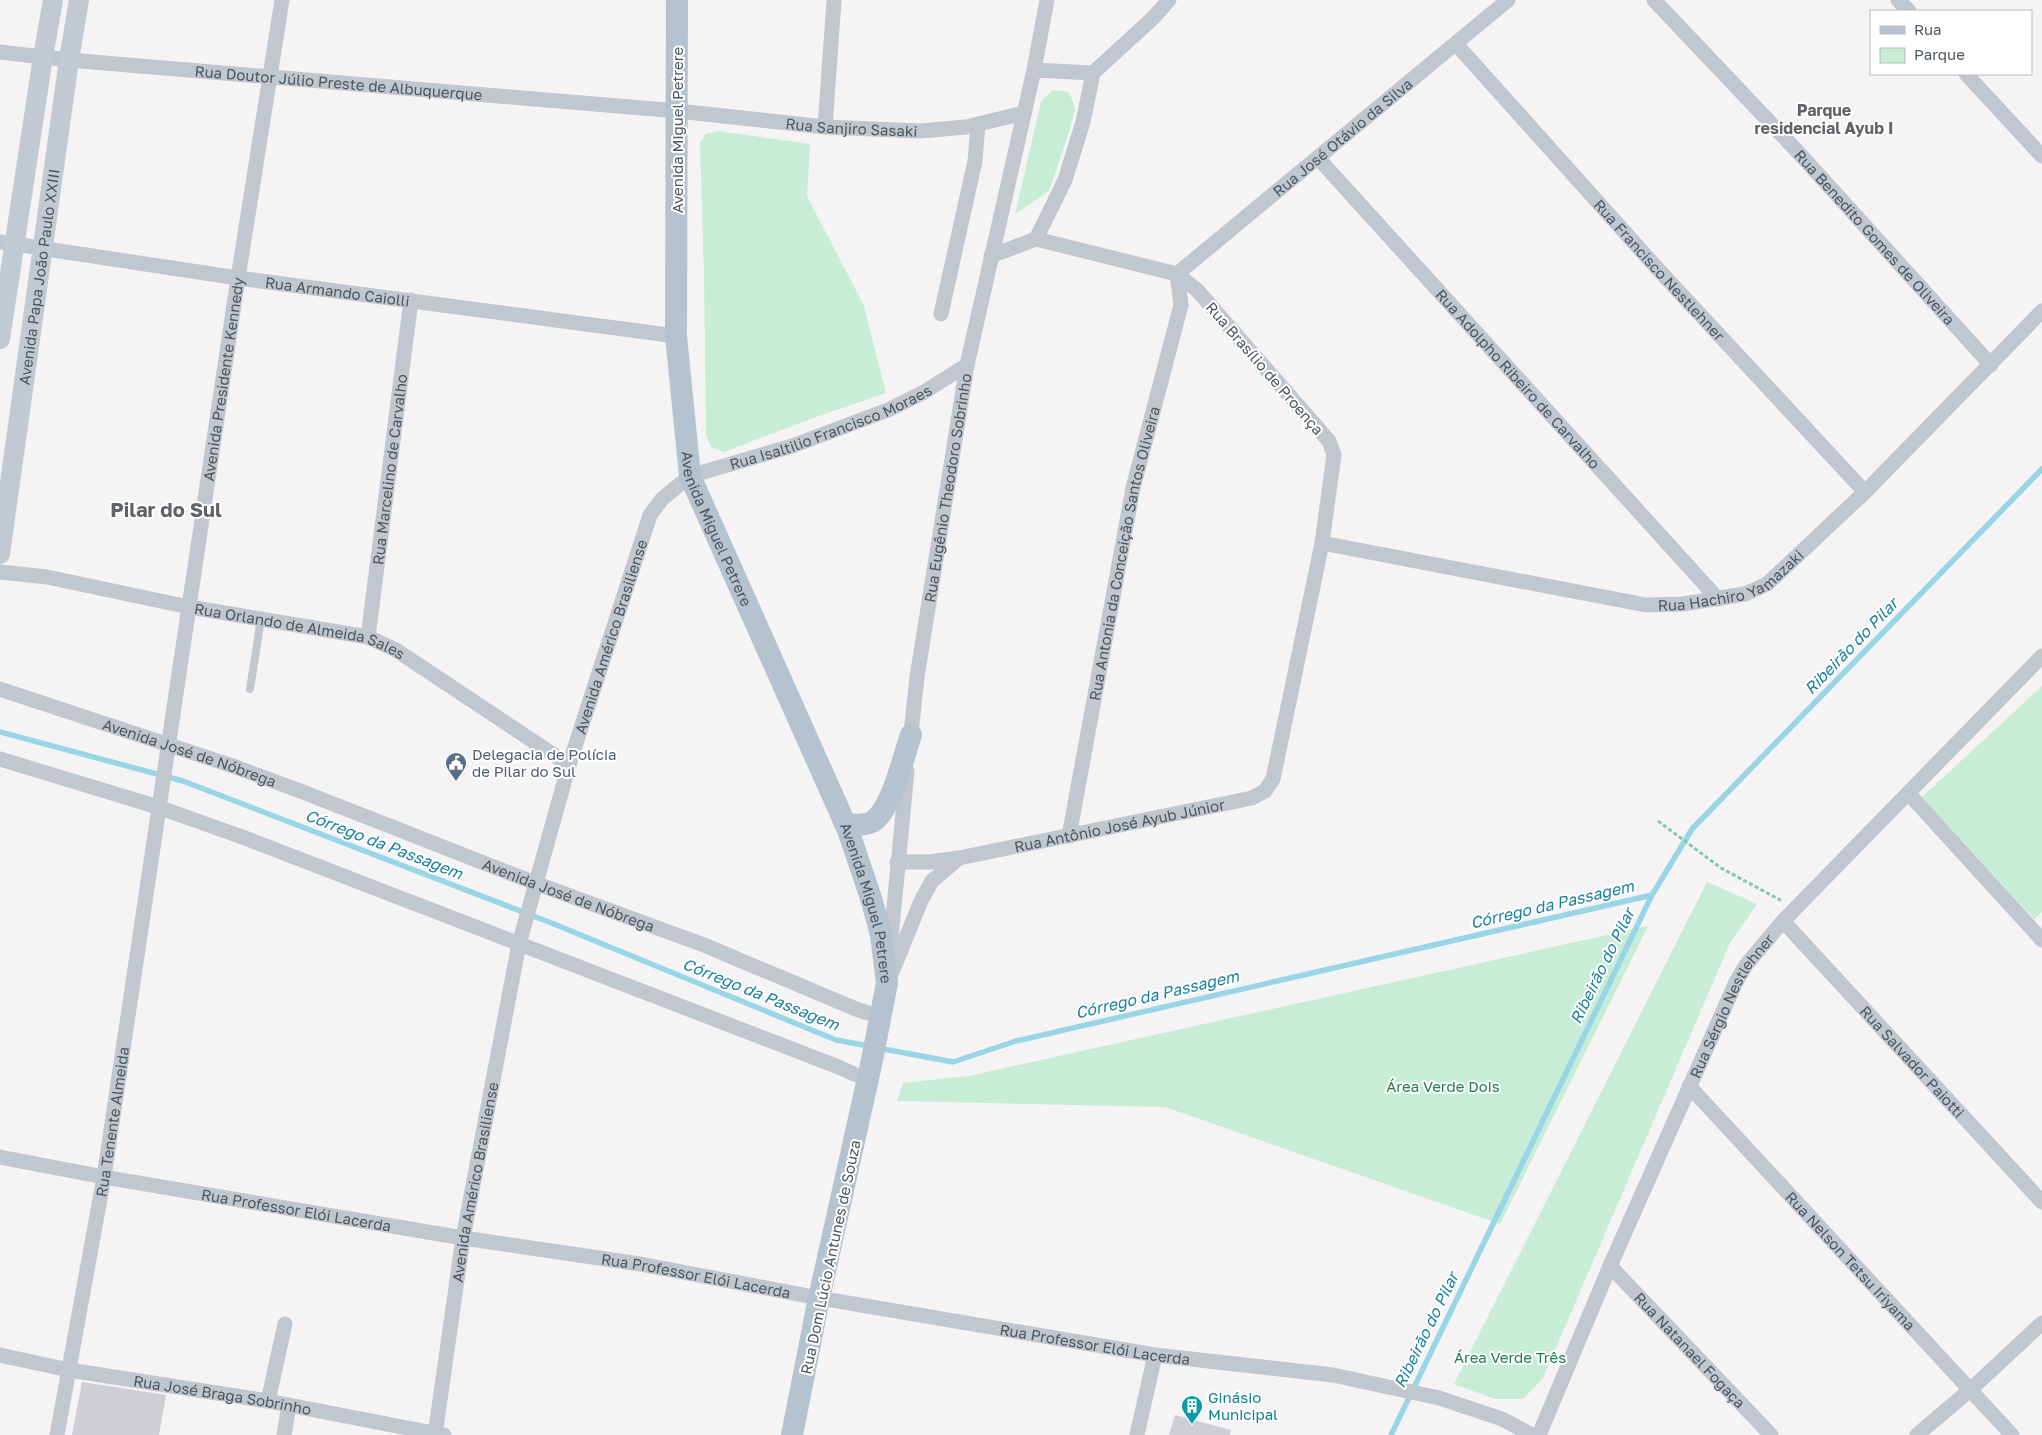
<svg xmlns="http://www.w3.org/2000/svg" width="2042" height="1435" viewBox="0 0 2042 1435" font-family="'Golos Text',sans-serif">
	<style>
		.green { fill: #c7edd6 }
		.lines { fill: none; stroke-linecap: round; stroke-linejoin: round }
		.stream { stroke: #97d5e7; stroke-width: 5.5 }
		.building { fill: #cdcfd5 }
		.path { stroke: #81c9a7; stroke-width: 3; stroke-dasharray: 4 2.5; stroke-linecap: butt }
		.lane { stroke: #c0c7ce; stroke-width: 8 }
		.street { stroke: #c0c7ce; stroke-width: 15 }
		.secondary { stroke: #c1c9d2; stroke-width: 20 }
		.primary { stroke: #b5c2cf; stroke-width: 22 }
		.labels { text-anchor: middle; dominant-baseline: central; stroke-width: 4; stroke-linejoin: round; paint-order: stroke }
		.street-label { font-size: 15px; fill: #4c565f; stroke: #fff }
		.service-label { font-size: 15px; fill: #4e5e75; stroke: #fff; text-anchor: start }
		.park-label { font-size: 15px; fill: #207d50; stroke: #fff }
		.culture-label { font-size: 15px; fill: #0d838f; stroke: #fff; text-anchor: start }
		.neighbourhood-label { font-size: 16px; font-weight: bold; fill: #606367; stroke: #fff }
		.water-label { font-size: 16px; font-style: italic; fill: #18809f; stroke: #fff }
		.district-label { font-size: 20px; font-weight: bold; fill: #606367; stroke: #fff }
	</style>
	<rect width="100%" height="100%" fill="#f5f3f3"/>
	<path class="green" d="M1052 90 1069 92 1075 108 1070 129 1049 191 1015 214 1041 102Z
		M718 131 810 144 807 196 864 306 886 393 816 417 724 452 711 447 706 435 704 274 700 143 706 134Z
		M2042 686V912L2034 919 1922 797Z
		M1707 882 1757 904 1729 945 1543 1378 1523 1399H1495L1454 1384Z
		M1648 926 1500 1224 1165 1107 897 1101 903 1083 968 1076Z"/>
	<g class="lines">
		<path class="stream" d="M0 732 183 781 554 924 836 1040 869 1046
			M878 1048 953 1062 1016 1041 1652 895
			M1391 1435 1652 895 1692 829 2042 469"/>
	</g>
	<path class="building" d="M82 1382 166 1395 159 1435H72Z
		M1175 1415 1231 1430 1230 1435H1169Z"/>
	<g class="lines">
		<path class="path" d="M1658 821 1721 868 1782 901"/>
		<path class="lane" d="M250 689 261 619"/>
		<g class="street">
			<path id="s1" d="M1654 0 1798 152 1991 365"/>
			<path d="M1898 0 1909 11"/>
			<path id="s2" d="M1456 44 1655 266 1865 492"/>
			<path id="s3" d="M0 52 69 60 678 111 825 127 920 131 966 127 1024 113"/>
			<path d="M1034 70 1093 73"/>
			<path d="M1966 74 2042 156"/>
			<path d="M825 127 834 1"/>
			<path id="s4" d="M1318 158 1718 599"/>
			<path d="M1036 239 1065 180 1083 122 1093 73 1153 18 1169 0"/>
			<path id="s5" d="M0 242 238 278 676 336"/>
			<path d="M941 314 975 161 978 124"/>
			<path id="s6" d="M1322 543 1646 605 1683 604 1745 594 1767 584 1865 492 2042 311"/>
			<path id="s7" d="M0 572 47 577 189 607 368 637 396 650 569 765"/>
			<path id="s8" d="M368 637 411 300"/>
			<path id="s9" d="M0 689 230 765 303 792 535 883 704 945 856 1009 881 1017"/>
			<path id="s10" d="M910 743 917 677 967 365 1034 70 1047 0"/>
			<path d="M0 759 158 807 245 838 836 1066 868 1080"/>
			<path d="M1909 794 2042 940"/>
			<path id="s11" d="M1069 836 1133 488 1181 305 1177 274 1508 0"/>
			<path id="s12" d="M897 862H929L959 858 1252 798 1265 791 1273 779 1322 543 1334 455 1329 441 1197 290 1177 274 1036 239 991 256"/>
			<path id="s13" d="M1783 921 2042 1202"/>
			<path d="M890 949 907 771"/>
			<path d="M888 982 921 901 932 881 959 858"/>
			<path id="s14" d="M1689 1086 2012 1435"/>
			<path id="s15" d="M0 1157 104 1177 463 1238 640 1264 819 1298 1155 1355 1333 1375 1439 1398 1502 1419 1532 1435"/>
			<path id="s16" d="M1610 1266 1771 1435"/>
			<path id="s17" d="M0 1355 69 1370 268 1401 444 1435"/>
			<path d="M268 1401 285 1324"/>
			<path id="s18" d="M57 1435 104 1177 238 278 282 0"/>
			<path d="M284 1435 289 1405"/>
			<path id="s19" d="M435 1435 463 1238 519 944 569 765 650 515 662 499 690 476 792 446 888 410 924 392 967 365"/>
			<path d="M1137 1435 1155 1355"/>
			<path id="s20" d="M1539 1435 1610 1266 1736 982 1746 965 1783 921 2042 656"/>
			<path d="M1917 1435 1970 1390 2042 1323"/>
		</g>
		<g class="secondary">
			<path d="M0 339 43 57 53 0"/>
			<path id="s21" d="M0 554 69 60 79 0"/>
		</g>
		<g class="primary">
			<path id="s22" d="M677 0 676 336 690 476 848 830 871 898 881 935 887 983 871 1065 819 1298 792 1435"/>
			<path d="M845 824C854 825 863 826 872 822 892 810 903 757 911 735"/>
		</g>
	</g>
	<defs>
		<g id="civic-pin" transform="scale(1.125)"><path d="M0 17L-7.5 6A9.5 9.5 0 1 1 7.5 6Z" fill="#5c6f8a" stroke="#fff"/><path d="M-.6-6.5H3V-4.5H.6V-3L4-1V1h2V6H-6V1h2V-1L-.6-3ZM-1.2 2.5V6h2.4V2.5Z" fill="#fff"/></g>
		<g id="building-pin" transform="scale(1.125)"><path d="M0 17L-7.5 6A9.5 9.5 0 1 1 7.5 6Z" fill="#0f9aa8" stroke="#fff"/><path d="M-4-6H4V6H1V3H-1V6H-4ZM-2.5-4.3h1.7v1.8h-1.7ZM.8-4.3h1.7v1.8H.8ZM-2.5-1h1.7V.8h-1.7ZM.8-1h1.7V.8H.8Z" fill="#fff"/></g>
	</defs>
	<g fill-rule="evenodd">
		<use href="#civic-pin" x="456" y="763"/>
		<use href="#building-pin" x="1192" y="1406"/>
	</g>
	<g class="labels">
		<g class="street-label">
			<text stroke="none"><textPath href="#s3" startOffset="340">Rua Doutor Júlio Preste de Albuquerque</textPath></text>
			<text stroke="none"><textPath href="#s3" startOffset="855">Rua Sanjiro Sasaki</textPath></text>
			<text transform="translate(677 130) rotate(-90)">Avenida Miguel Petrere</text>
			<text stroke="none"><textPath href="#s11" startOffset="789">Rua José Otávio da Silva</textPath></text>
			<text stroke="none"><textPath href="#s1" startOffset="324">Rua Benedito Gomes de Oliveira</textPath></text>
			<text stroke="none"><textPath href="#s2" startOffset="304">Rua Francisco Nestlehner</textPath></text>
			<text stroke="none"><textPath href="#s21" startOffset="280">Avenida Papa João Paulo XXIII</textPath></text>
			<text stroke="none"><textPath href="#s5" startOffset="341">Rua Armando Caiolli</textPath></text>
			<text transform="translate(1265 368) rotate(49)">Rua Brasílio de Proença</text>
			<text stroke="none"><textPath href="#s4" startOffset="298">Rua Adolpho Ribeiro de Carvalho</textPath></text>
			<text stroke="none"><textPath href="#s18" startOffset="1069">Avenida Presidente Kennedy</textPath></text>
			<text stroke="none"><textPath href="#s19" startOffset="1152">Rua Isaltilio Francisco Moraes</textPath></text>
			<text stroke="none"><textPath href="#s8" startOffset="169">Rua Marcelino de Carvalho</textPath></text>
			<text stroke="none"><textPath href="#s10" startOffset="258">Rua Eugênio Theodoro Sobrinho</textPath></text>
			<text stroke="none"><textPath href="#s22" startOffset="535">Avenida Miguel Petrere</textPath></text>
			<text stroke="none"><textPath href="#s11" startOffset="288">Rua Antonia da Conceição Santos Oliveira</textPath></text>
			<text stroke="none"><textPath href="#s6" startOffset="421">Rua Hachiro Yamazaki</textPath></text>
			<text stroke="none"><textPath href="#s7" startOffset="306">Rua Orlando de Almeida Sales</textPath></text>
			<text stroke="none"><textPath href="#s19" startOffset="819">Avenida Américo Brasiliense</textPath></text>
			<text stroke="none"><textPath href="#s9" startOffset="200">Avenida José de Nóbrega</textPath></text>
			<text stroke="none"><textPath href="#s12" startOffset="226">Rua Antônio José Ayub Júnior</textPath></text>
			<text stroke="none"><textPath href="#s9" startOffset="605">Avenida José de Nóbrega</textPath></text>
			<text stroke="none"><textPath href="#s22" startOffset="940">Avenida Miguel Petrere</textPath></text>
			<text stroke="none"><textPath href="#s20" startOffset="471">Rua Sérgio Nestlehner</textPath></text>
			<text stroke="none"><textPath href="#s13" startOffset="191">Rua Salvador Paiotti</textPath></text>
			<text stroke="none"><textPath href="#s18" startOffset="318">Rua Tenente Almeida</textPath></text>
			<text stroke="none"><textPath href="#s19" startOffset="256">Avenida Américo Brasiliense</textPath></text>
			<text stroke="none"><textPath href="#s15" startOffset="301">Rua Professor Elói Lacerda</textPath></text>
			<text transform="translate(830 1257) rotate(-78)">Rua Dom Lúcio Antunes de Souza</text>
			<text stroke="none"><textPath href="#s14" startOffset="238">Rua Nelson Tetsu Iriyama</textPath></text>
			<text stroke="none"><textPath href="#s15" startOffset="706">Rua Professor Elói Lacerda</textPath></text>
			<text stroke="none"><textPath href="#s15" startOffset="1111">Rua Professor Elói Lacerda</textPath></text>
			<text stroke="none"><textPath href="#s16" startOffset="116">Rua Natanael Fogaça</textPath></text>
			<text stroke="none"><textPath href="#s17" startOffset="226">Rua José Braga Sobrinho</textPath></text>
		</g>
		<g class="service-label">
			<text x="472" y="754">Delegacia de Polícia<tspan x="472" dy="17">de Pilar do Sul</tspan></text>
		</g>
		<g class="park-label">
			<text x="1443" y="1086">Área Verde Dois</text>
			<text x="1510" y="1357">Área Verde Três</text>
		</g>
		<g class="culture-label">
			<text x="1208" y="1397">Ginásio<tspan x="1208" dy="17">Municipal</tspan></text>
		</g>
		<g class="neighbourhood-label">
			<text x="1824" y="110">Parque<tspan x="1824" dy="18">residencial Ayub I</tspan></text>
		</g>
		<g class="water-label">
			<text transform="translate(1851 646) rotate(-46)">Ribeirão do Pilar</text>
			<text transform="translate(384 844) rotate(21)">Córrego da Passagem</text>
			<text transform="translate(1552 904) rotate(-13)">Córrego da Passagem</text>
			<text transform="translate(1602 966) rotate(-64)">Ribeirão do Pilar</text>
			<text transform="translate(761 994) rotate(22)">Córrego da Passagem</text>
			<text transform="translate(1157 994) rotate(-13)">Córrego da Passagem</text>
			<text transform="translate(1426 1330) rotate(-64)">Ribeirão do Pilar</text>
		</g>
		<g class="district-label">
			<text x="166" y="509">Pilar do Sul</text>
		</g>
	</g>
	<rect x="1870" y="10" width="162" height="65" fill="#ffffff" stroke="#b7bbbf"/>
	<rect x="1880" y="26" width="25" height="8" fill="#b5c2cf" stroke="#b7bbbf"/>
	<text x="1914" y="35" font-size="15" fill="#4c565f">Rua</text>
	<rect x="1880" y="48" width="25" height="15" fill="#c7edd6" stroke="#b7bbbf"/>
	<text x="1914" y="60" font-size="15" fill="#4c565f">Parque</text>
</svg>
